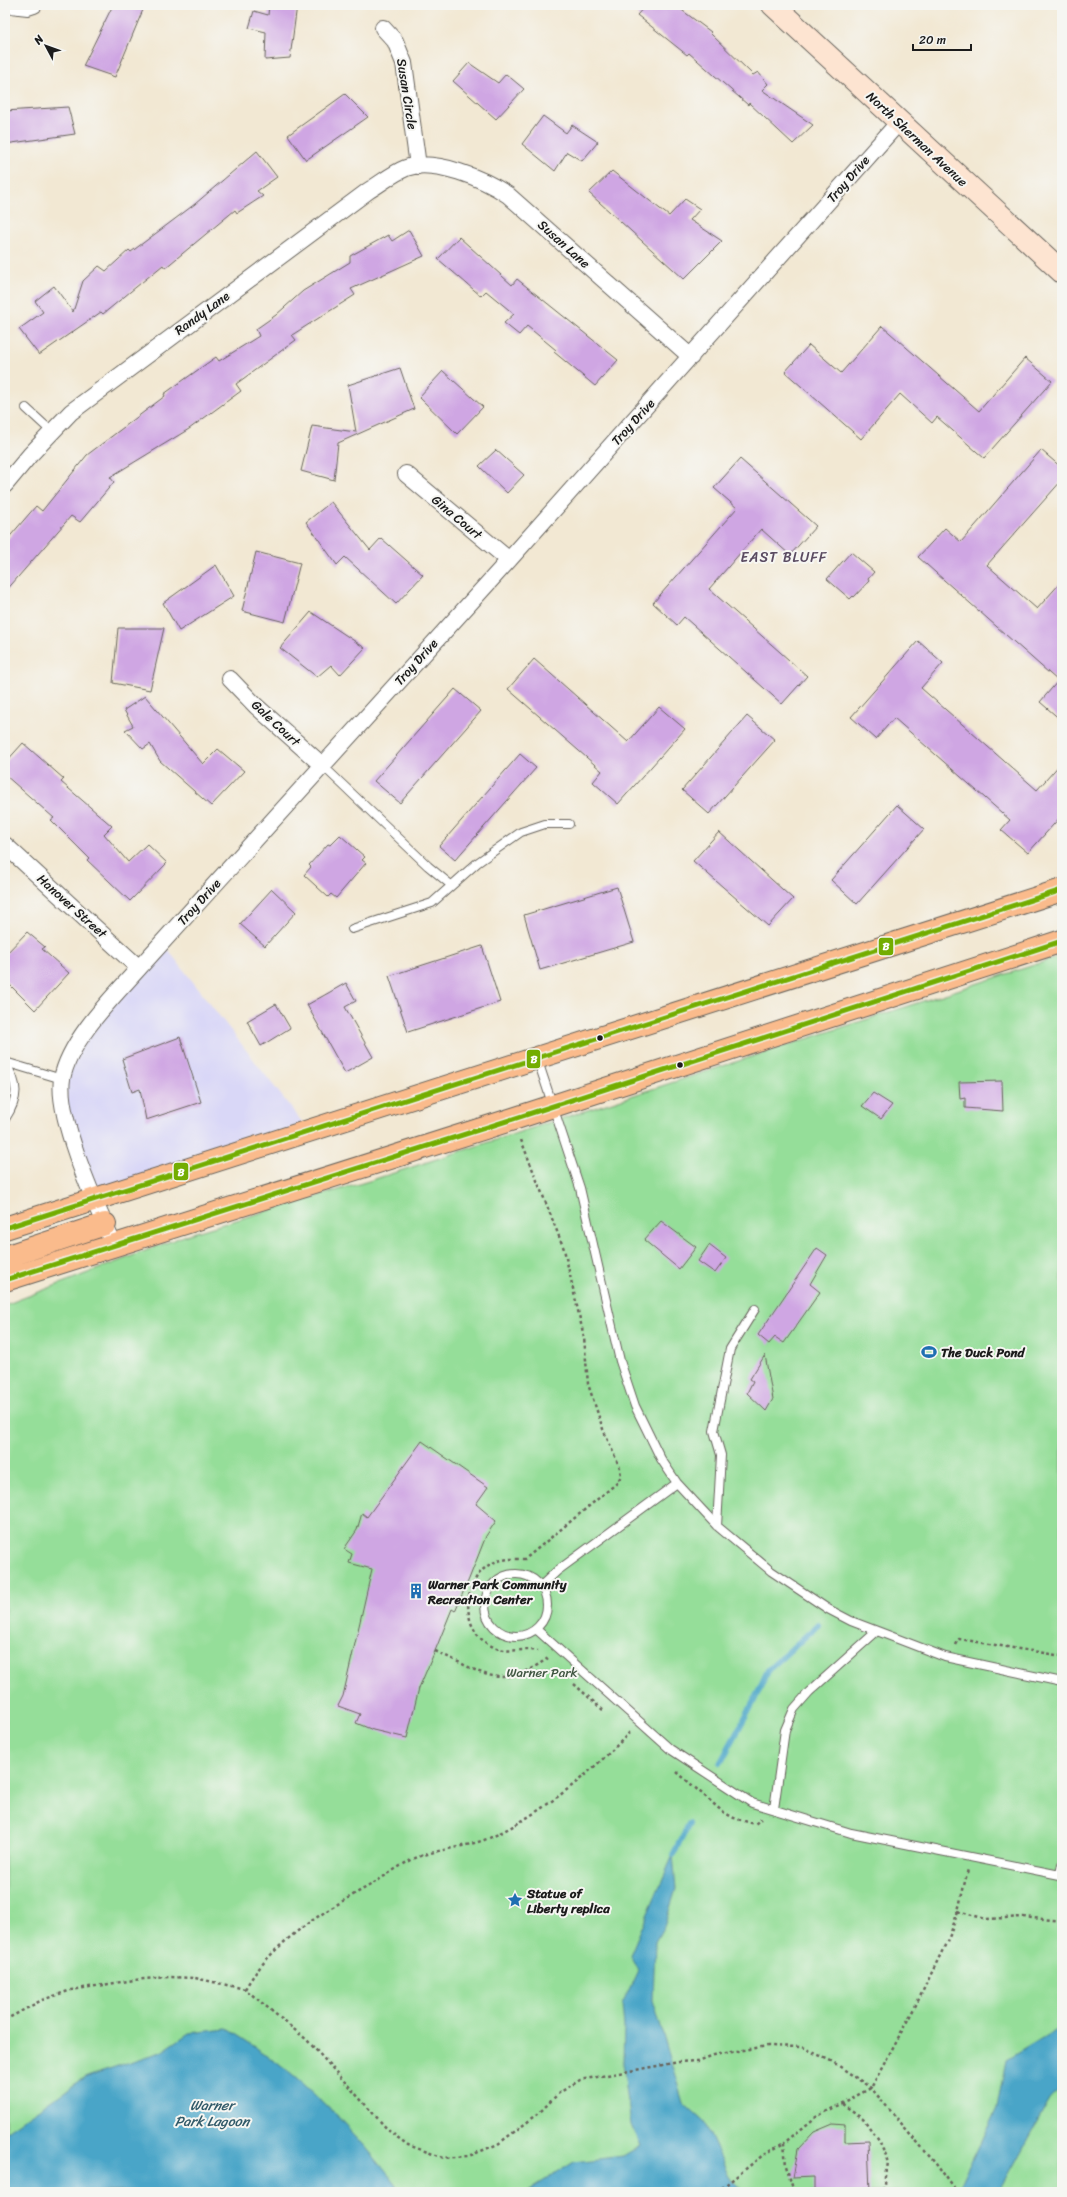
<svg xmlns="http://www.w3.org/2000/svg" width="1067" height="2197" viewBox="0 0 1067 2197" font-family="Sriracha,sans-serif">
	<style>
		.built { fill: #d9d7f7 }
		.green { fill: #95de99; stroke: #587d5a }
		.water { fill: #4aa5c8; stroke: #336072 }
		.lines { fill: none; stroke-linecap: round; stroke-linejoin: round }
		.stream { stroke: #4aa5c8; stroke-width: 6 }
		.building { fill: #cfa6e3 }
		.lane-casing { stroke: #67635c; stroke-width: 10 }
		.street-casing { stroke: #67635c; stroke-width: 18 }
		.secondary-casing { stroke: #67635c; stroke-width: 24 }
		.primary-casing { stroke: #67635c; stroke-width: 24 }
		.path { stroke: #67635c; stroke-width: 2.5; stroke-dasharray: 3 3; stroke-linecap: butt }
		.lane { stroke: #fff; stroke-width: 8 }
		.street { stroke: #fff; stroke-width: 16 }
		.secondary { stroke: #fde4d1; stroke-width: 22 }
		.primary { stroke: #fabb8c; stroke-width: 22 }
		.bus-1-casing { stroke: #f6f6f2; stroke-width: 8 }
		.bus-1 { stroke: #73ad01; stroke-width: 5 }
		.bus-dot { fill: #1c1c1c; stroke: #f6f6f2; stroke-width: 1.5 }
		.labels { text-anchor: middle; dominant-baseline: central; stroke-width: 4; stroke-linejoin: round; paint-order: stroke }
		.street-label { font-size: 13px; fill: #1c1c1c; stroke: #f6f6f2 }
		.poi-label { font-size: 13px; font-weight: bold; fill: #1c1c1c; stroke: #f6f6f2; text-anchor: start }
		.park-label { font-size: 13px; fill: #405642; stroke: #f6f6f2 }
		.neighbourhood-label { font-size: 14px; letter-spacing: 1px; fill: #5b4c62; stroke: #f6f6f2 }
		.water-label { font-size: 14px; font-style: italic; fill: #315a69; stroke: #f6f6f2 }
		.line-badge { stroke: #f6f6f2; stroke-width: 1.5 }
		.badge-label { font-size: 11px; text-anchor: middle; font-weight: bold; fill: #fff }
	</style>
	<rect width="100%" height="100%" fill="#f6f6f2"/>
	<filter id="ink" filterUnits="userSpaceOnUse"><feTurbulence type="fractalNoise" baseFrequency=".025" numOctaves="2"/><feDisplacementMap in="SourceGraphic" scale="8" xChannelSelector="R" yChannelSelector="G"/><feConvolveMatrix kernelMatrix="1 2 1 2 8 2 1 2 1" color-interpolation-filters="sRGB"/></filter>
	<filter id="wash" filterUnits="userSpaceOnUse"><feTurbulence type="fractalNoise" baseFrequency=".012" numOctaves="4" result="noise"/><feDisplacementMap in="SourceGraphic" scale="16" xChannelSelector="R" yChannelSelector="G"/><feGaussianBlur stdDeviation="0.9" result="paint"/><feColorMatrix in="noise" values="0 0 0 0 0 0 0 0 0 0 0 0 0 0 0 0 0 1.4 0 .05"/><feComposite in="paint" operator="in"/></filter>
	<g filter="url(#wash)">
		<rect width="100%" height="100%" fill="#f2e8d3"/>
		<path class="built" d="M162 942 309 1131 94 1199 66 1120 67 1065Z"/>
		<path class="green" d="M1062 956V2192H5V1305L189 1234 369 1181Z"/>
		<path class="water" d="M673 1855 676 1889 665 1924 655 1942 653 2000 683 2103 704 2122 731 2180 747 2192H526L574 2162 623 2156 640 2146 631 2125 623 2063 624 2027 622 2005 638 1970 630 1955Z
			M1062 2026V2086L1050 2099 999 2192H957L997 2108 1006 2060Z
			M227 2029C292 2067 357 2130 401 2192H5V2132L87 2076 161 2052 189 2033Z"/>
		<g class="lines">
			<path class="stream" d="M721 1762 753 1703 768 1670 818 1625
				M673 1855 689 1824"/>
		</g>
		<g id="blocks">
			<path class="building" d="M113 5H145L115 77 83 66Z
				M269 5H297L290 58 265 60 266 32 249 28 254 11 268 15Z
				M646 5H675L711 32 710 33 753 75 758 72 768 84 762 90 813 125 793 144 749 103 748 105 689 53 687 55 637 15Z
				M469 63 498 83 506 74 524 89 496 119 453 81Z
				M345 94 368 117 306 160 288 135Z
				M68 107 75 134 5 144V111Z
				M543 116 566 133 572 125 598 142 582 161 567 152 555 171 522 144Z
				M257 151 277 177 257 191 263 196 237 213 235 210 165 268 163 265 103 314 101 312 39 355 19 329 43 312 35 301 54 286 73 312 83 281 99 266 106 271 129 250 131 252 195 204Z
				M612 171 669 216 685 199 700 209 690 220 722 241 684 279 589 193Z
				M409 230 424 256 351 289 355 295 292 335 296 340 236 384 241 391 189 429 110 477 114 482 80 522 71 516 5 592V542L36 506 42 511 87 455 165 396 164 394 216 357 219 361 259 336 256 329 276 315 303 291 350 262V256L388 235 392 241Z
				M459 237 512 285 517 279 618 360 595 386 554 352 556 350 527 326 519 335 504 323 514 314 486 291 481 296 438 259Z
				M882 326 979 411 1025 358 1052 381 984 458 937 417 932 423 900 394 861 439 785 372 809 345 841 373Z
				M400 368 414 409 338 443 334 480 301 471 312 426 356 432 348 385Z
				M443 371 483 407 457 434 419 397Z
				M496 450 524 475 507 493 479 466Z
				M1041 450 1062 468V480L987 565 1037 609 1062 581V721L1040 702 1058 681 918 557 945 528 961 542Z
				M740 459 816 526 790 555 761 529 709 589 807 676 782 704 684 617 677 625 653 603 737 508 714 488Z
				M331 502 370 550 381 538 423 575 396 604 345 557 337 565 306 522Z
				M256 552 300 563 285 622 242 611Z
				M851 552 874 572 868 579 869 581 854 597 853 596 850 599 827 579Z
				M216 565 234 596 179 631 163 603Z
				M311 612 365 648 340 675 331 665 317 677 280 648Z
				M118 628H164L150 690 113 683Z
				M918 641 943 663 921 688 1037 790 1062 762V815L1028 853 1001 830 1010 820 894 718 876 739 851 717Z
				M534 659 628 742 659 707 685 729 618 804 593 782 602 771 508 689Z
				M455 689 481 711 400 803 374 781Z
				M145 696 203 764 218 749 244 771 211 806 160 761 150 744 143 749 125 730 133 726 124 710Z
				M747 716 775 740 709 814 682 790Z
				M23 743 64 779 61 782 112 826 104 834 128 862 147 844 167 863 130 901 87 860 89 858 51 820 54 818 5 775V763Z
				M520 754 536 768 455 860 439 846Z
				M897 805 924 829 857 904 831 880Z
				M719 832 793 899 768 926 693 861Z
				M340 835 365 857 362 860 366 863 336 898 331 894 328 897 304 875 311 867 309 865 328 844 330 845Z
				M617 887 634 942 540 970 524 915Z
				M272 889 296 912 265 946 240 924Z
				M27 932 45 947 42 949 69 973 35 1010 5 980V955Z
				M482 946 500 1002 408 1032 389 976Z
				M346 983 356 1001 345 1007 373 1057 345 1073 307 1005Z
				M276 1004 290 1028 261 1046 247 1021Z
				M180 1037 201 1102 146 1120 140 1089 132 1092 122 1059Z
				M1002 1081 1003 1111 965 1108V1098L960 1099 959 1082Z
				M873 1093 892 1105 881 1119 862 1106Z
				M661 1221 696 1247 679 1269 644 1240Z
				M709 1245 726 1258 715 1273 698 1261Z
				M817 1248 827 1255 810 1284 820 1292 784 1343 775 1337 769 1344 758 1335Z
				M765 1355 773 1399 766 1411 747 1393 753 1381 750 1379Z
				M422 1441 488 1487 476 1504 496 1521 486 1536 469 1579 455 1611 452 1609 435 1651 419 1688 407 1738 373 1730 356 1723 360 1714 338 1706 343 1696 372 1569 349 1563 352 1554 344 1549 357 1530 362 1513 367 1517Z
				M833 2124 845 2125V2142L868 2141 870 2192H814V2177L793 2178 798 2149 814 2132Z"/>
		</g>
	</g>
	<g filter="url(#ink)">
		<use href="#blocks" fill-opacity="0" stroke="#67635c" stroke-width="1"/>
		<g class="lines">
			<g class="lane-casing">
				<path id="lane" d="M26 408 52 432
					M323 766 428 866 451 885
					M352 929 432 903 477 863 521 832 545 824H569
					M537 1058 580 1188 620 1361 635 1406 661 1459 677 1483 717 1526 771 1571 828 1609 851 1621 945 1657 1062 1682
					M5 1062 62 1079
					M5 1063C19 1084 19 1098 5 1119
					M717 1526 721 1455 714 1431 730 1349 755 1309
					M485 1605a31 31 0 1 1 62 0a31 31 0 1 1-62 0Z
					M541 1586 557 1571 677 1483
					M536 1629 670 1749 752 1803 851 1833 1060 1875 1062 1864
					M774 1809 785 1730 794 1709 809 1692 877 1631"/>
			</g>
			<g class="street-casing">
				<path id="street" d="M11 5 28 7 34 5
					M383 28 395 41 404 63 418 166
					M406 474 509 560
					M5 485 30 455 71 412 368 191C380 184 393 173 406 168 435 158 484 179 508 195L691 357
					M230 679 256 706 323 766
					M5 845 139 968
					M114 1246C97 1207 56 1118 62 1079 69 1040 114 996 139 968L509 560 899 122"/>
			</g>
			<g class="secondary-casing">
				<path id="secondary" d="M773 5 1062 272"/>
			</g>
			<g class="primary-casing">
				<path id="primary" d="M5 1228 1062 890
					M5 1257 105 1224
					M5 1280 513 1119 1062 941"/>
			</g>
			<path class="path" d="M521 1140 564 1249 584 1337 588 1384 603 1429 620 1468 621 1476 617 1483 525 1559C512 1559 501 1558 489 1565 463 1581 460 1627 488 1644 508 1656 519 1647 538 1651
				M956 1645 959 1639 1062 1656
				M435 1651C482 1671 498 1694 548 1658
				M574 1684 604 1711
				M677 1772 723 1812 734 1818 755 1824 761 1819
				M958 1911 986 1919 1023 1917 1062 1921
				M245 1989C274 1939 325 1911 374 1883 388 1874 403 1863 418 1857 442 1848 471 1847 494 1836 545 1811 591 1773 630 1732
				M5 2020 42 2000 71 1990 134 1980 169 1977 195 1978 245 1989 307 2040 389 2131 408 2145 444 2158 469 2156 498 2144 538 2114 559 2093 580 2080 679 2062 698 2061 714 2055 768 2046 802 2047 833 2062 871 2088 936 2164 956 2192
				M842 2104 863 2118 878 2140 888 2162 885 2185 882 2192
				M717 2192 763 2155 784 2143
				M794 2192 786 2166 784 2143 816 2117 871 2088 917 2003 950 1935 958 1911 968 1869"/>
			<use href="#lane" class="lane"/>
			<use href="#street" class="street"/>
			<use href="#secondary" class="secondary"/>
			<use href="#primary" class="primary"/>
			<g class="bus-1-casing">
				<path id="bus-1" d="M5 1228 1062 890
					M5 1280 513 1119 1062 941"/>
			</g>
			<use href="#bus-1" class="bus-1"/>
		</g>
	</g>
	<defs>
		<g id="stadium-bare" transform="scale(1.2)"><path d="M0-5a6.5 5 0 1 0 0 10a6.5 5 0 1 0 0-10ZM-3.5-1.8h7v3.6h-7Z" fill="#1f6fb2" stroke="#f6f6f2" stroke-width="2.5" paint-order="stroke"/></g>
		<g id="building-bare" transform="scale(1.2)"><path d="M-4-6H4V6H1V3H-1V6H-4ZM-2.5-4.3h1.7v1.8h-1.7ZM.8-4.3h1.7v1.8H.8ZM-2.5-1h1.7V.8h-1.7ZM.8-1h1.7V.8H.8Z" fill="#1f6fb2" stroke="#f6f6f2" stroke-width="2.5" paint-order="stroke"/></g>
		<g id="sight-bare" transform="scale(1.2)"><path d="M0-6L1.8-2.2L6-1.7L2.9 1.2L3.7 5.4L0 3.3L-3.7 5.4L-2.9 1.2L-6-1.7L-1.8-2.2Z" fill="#1f6fb2" stroke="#f6f6f2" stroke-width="2.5" paint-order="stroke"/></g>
	</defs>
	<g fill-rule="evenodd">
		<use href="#stadium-bare" x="929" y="1352"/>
		<use href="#building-bare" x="416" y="1591"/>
		<use href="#sight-bare" x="515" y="1900"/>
	</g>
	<g class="bus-dot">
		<circle cx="600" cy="1038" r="3.5"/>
		<circle cx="680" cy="1065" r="3.5"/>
	</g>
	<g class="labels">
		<g class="street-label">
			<text transform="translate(407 94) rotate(81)">Susan Circle</text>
			<text transform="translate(917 139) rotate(43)">North Sherman Avenue</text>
			<text transform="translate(848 179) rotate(-49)">Troy Drive</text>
			<text transform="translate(564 244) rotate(42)">Susan Lane</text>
			<text transform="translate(202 313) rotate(-36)">Randy Lane</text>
			<text transform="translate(633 422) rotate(-48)">Troy Drive</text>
			<text transform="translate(457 517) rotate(40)">Gina Court</text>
			<text transform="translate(416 662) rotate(-48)">Troy Drive</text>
			<text transform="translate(276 723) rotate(43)">Gale Court</text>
			<text transform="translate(199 902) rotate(-48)">Troy Drive</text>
			<text transform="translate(72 906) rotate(42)">Hanover Street</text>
		</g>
		<g class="poi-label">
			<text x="941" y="1352">The Duck Pond</text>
			<text x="428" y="1584">Warner Park Community<tspan x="428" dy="15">Recreation Center</tspan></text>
			<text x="527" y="1893">Statue of<tspan x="527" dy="15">Liberty replica</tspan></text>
		</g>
		<g class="park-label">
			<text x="542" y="1672">Warner Park</text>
		</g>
		<g class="neighbourhood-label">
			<text x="784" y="557">EAST BLUFF</text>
		</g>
		<g class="water-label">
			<text x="212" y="2105">Warner<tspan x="212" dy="16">Park Lagoon</tspan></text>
		</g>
	</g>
	<g class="line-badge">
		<rect x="878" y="937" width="16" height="19" rx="4" fill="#73ad01"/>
		<rect x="526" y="1049" width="15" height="20" rx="4" fill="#73ad01"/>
		<rect x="173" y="1162" width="16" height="19" rx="4" fill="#73ad01"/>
	</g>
	<g class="badge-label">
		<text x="886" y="950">B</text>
		<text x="534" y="1063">B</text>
		<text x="181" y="1176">B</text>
	</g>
	<rect width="1067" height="2197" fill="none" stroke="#f6f6f2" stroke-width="20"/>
	<g transform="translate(46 46) rotate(311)" stroke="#f6f6f2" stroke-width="3" paint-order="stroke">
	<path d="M0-3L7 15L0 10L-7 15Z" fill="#1c1c1c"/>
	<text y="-6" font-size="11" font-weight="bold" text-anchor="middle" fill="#1c1c1c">N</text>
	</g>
	<path d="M913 44v6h58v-6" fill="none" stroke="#1c1c1c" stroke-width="2"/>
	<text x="919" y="44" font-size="12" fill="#1c1c1c" stroke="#f6f6f2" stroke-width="3" paint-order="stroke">20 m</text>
</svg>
